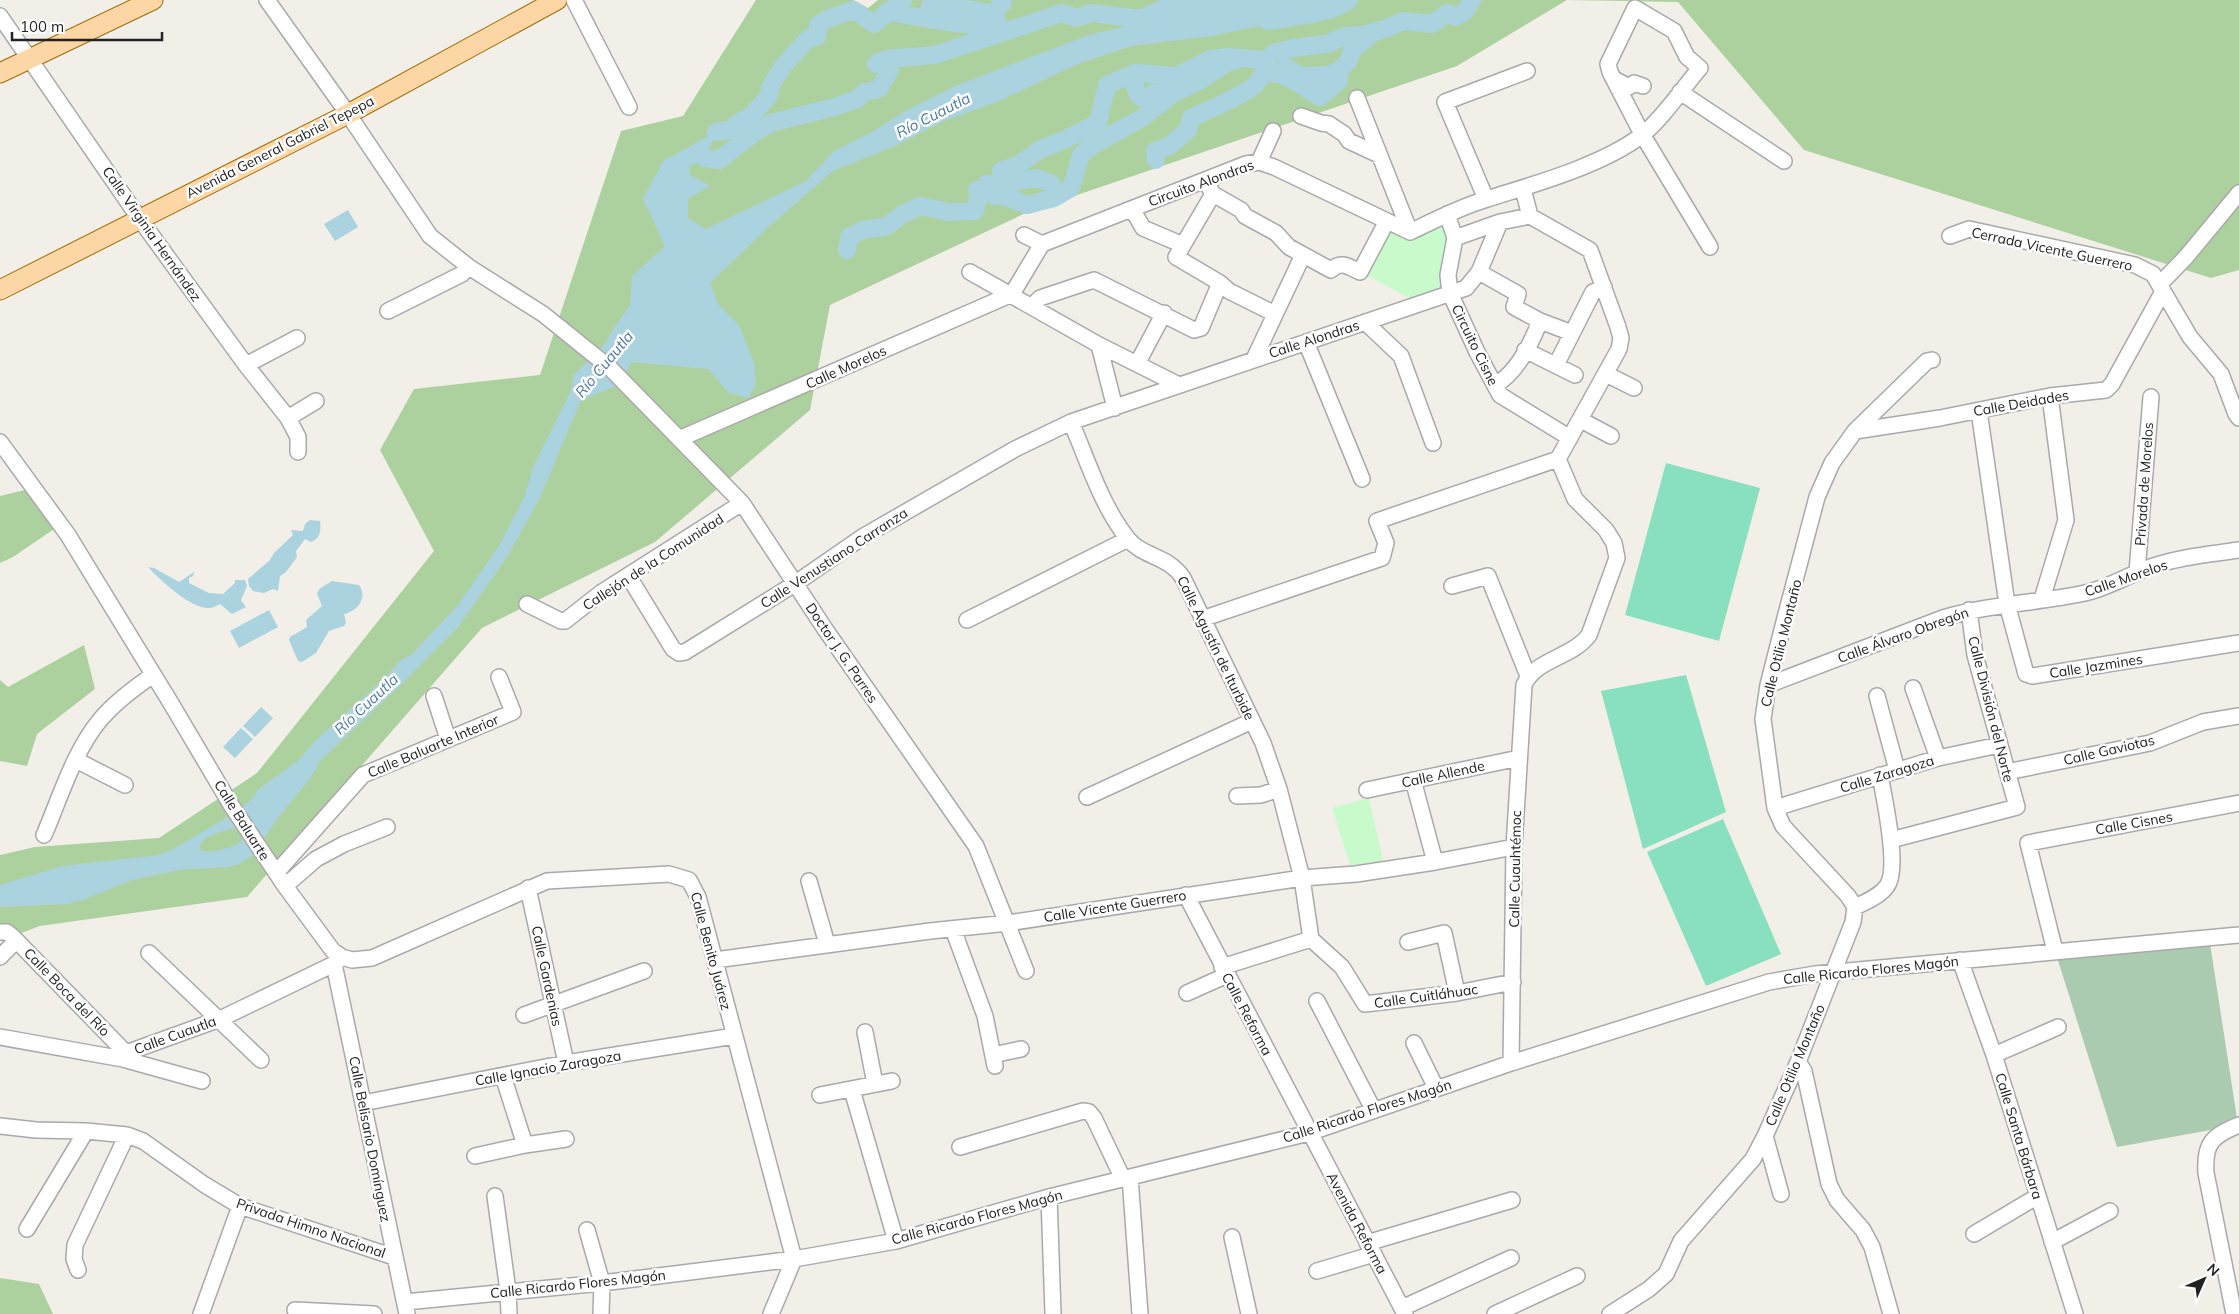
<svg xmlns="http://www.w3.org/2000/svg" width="2239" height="1314" viewBox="0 0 2239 1314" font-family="Mulish,sans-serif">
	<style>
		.forest { fill: #add19e }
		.cemetery { fill: #aacbaf }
		.park { fill: #c8facc }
		.pitch { fill: #88e0be }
		.water { fill: #aad3df; fill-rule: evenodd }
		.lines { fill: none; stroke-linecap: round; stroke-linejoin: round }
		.river { stroke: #aad3df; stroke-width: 18 }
		.minor-casing { stroke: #a9a9a9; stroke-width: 18 }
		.major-casing { stroke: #a06b00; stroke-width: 21 }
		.minor { stroke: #fff; stroke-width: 15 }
		.major { stroke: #fcd6a4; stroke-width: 19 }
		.labels { text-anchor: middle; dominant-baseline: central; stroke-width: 5; stroke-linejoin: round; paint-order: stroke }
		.street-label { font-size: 14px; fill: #222; stroke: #fff }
		.water-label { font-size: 15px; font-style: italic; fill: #4a7aab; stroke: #fff }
	</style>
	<rect width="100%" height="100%" fill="#f2efe9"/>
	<path class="forest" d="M756 0H853L868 8 878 0H2239V270L2211 278 1804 150 1678 2 1567 0 1457 66 1030 211 830 305 810 410 655 542 482 628 247 897 40 926 0 941V855L35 847 159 838 257 773 434 551 380 450 414 389 540 375 621 131 683 116Z
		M33 488 60 525 13 557 0 563V496Z
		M84 645 95 689 37 734 27 766 0 761V680L8 687Z
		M0 1278 39 1284 53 1314H0Z"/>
	<path class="cemetery" d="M2209 937 2238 1125 2117 1147 2055 951Z"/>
	<path class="park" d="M1447 214 1450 293 1419 303 1360 272 1387 221 1410 232Z
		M1369 798 1385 869 1353 874 1332 808Z"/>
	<path class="pitch" d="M1666 463 1760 488 1719 641 1625 615Z
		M1686 675 1726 812 1643 849 1601 691Z
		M1723 819 1781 954 1706 986 1647 852Z"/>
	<path class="water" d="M1237 0H1333L1283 21 1212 36 1132 46 1078 64 997 102 944 121 895 146 833 171 771 225 710 283 718 304 739 325 754 363 756 383 749 398 729 393 708 369 632 362 617 386 581 400 539 500 507 557 480 596 458 627 404 682 320 761 310 779 277 819 253 855 239 864 229 867 180 870 132 880 83 900 66 904 0 907V885L63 866 158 855 172 850 226 818 249 802 260 788 298 761 314 742 383 680 400 661 412 654 458 605 499 546 525 496 533 467 570 393 574 375 605 344 613 329 630 306 632 276 665 246 643 199 663 161 716 132 705 158 690 166V175L710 186 688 199V218L706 229 806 181 833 152 872 132 904 112 955 86 1089 35ZM236 828H242L245 836C243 838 241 841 239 843 232 848 205 855 199 849 201 835 224 831 236 828Z
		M348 210 358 227 335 241 324 224Z
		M310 520 320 521C321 530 321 538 311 542L305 539 296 551 297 557 286 572 280 576 278 591 273 589 264 593 253 591 249 586 248 579 270 560 274 553 293 535 291 530 303 531 305 524Z
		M148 567 154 568 179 582 194 572 193 576 189 578V583L209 593 223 594 235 583V580H245L247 586 241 600 246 607 232 614 220 604C216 606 213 608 209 608 191 609 160 580 148 567Z
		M332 581 359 585C368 597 358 611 344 614L346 623 344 626 329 631 316 653 302 662 298 661 289 640 290 637 307 627 306 620 322 606 317 594C319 587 326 585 332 581Z
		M269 610 278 627 239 648 230 631Z
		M261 707 273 718 255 737 243 726Z
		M241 728 253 739 235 758 223 747Z"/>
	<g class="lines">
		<path class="river" d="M1000 0 1003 3
			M930 6 973 10 996 14
			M888 11C905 15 987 31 998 24
			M1268 21C1288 18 1335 13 1349 0
			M876 64 886 59 935 55 1062 13 1077 18 1092 13 1140 19 1167 7 1200 3H1248
			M1286 67 1301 76 1328 75 1338 71 1348 62 1352 51 1375 31
			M1127 76 1134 82 1138 95 1146 100 1170 79 1183 74
			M716 132 734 129 735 125 751 116 769 96 770 88 783 66 809 38 817 37 818 25 827 19 854 10 874 24 903 0
			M705 158 719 160 754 133 771 123 831 108 856 100 865 92 879 89 890 70
			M1156 160 1155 151 1169 146 1188 130 1191 118C1212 108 1235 100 1254 86 1259 82 1260 74 1267 73 1284 71 1306 89 1320 97L1339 81 1338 71
			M1001 171 1018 165 1041 149 1062 141 1098 123 1107 85 1135 73 1176 76 1211 59 1227 57 1266 60 1274 53 1293 48 1327 44 1345 36 1363 35 1385 29 1403 21 1432 24 1448 13 1455 17 1465 12 1472 0
			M977 190H984L995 196H1004L1027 205 1054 198 1071 188 1081 155 1093 145 1142 118 1173 94 1201 80 1225 64 1235 61
			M847 250 849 237 863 230 888 226 901 215 920 206 949 212 975 211 977 201 987 184H1003L1036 178 1051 183"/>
		<g class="minor-casing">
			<path id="minor" d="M267 0 348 114 430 236 469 267 543 314 610 368 742 503 825 629 976 846 1026 971
				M574 0 629 107
				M0 16 139 218 246 365 288 418 298 437V452
				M1614 79 1629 87 1634 83 1643 86
				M1680 92 1784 161
				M1357 98 1410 232
				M1301 116 1321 123 1329 124 1344 134 1349 141 1379 155
				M1259 162 1273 131
				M1205 180 1213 194 1241 210 1245 216 1276 233 1289 247 1331 270C1341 260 1349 267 1360 272L1387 221
				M1523 189 1530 216 1590 250 1618 327 1621 338 1619 349 1558 459
				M1213 194 1176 257 1220 283 1229 291 1275 314
				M1486 199 1445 102 1527 71
				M1132 209 1143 228 1183 245
				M1447 214 1455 238 1448 275 1450 293 1477 352 1500 395 1570 438
				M1410 232C1435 220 1460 207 1487 199 1535 184 1603 165 1642 135 1662 119 1683 88 1700 68L1687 57 1674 31 1635 8 1608 64 1610 72 1642 134 1710 247
				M1024 235 1042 244
				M1950 236 1969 229 2135 265 2153 274 2190 337 2221 374 2236 414 2239 418
				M1455 238 1500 222 1530 216
				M970 272 1099 345 1179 385
				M1479 272 1518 294 1514 307 1540 321 1572 333
				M2160 284 2186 257 2239 193
				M1012 294 1042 244 1246 164 1259 162 1274 167 1410 232
				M1032 306 1040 298 1094 280 1194 330 1201 328 1220 283
				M388 311 462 274 469 267
				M1365 322 1401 356 1433 443
				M1306 342 1362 479
				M1099 345 1115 408
				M1525 350 1575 375
				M1254 359 1303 255
				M1137 364 1164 313
				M246 365 297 338
				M1556 365 1593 292 1604 287
				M1606 374 1634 388
				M1495 385C1517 373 1531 344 1540 321
				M1979 411 2007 604 2026 674 2032 676 2239 643
				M288 418 316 401
				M1581 420 1611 436
				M1071 422C1088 461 1101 505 1128 539 1144 558 1168 555 1183 578L1263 743 1279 789 1302 878 1311 939 1342 967 1365 1004 1457 993 1513 982
				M1855 431 1940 418 2050 396 2106 390 2112 384 2162 293
				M679 439 1012 294
				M0 442 68 535 172 705 231 805 285 886 333 951 342 957 352 960 372 958 547 881 669 874 689 880 698 897 794 1259 771 1314
				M2137 572 2151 397
				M629 577 673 649 679 653 685 652 796 583 864 536 1015 449 1071 422 1466 288 1479 272 1500 222
				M1452 586 1488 576 1528 676
				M2042 599 2066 520 2050 396
				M527 604 561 621H565L602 592 742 503
				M1202 619 1382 558 1386 543 1377 521 1558 459
				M967 620 1128 539
				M1768 685 1943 618C1990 604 2038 603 2085 593 2112 587 2134 571 2160 564 2185 556 2213 554 2239 550
				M1913 688 1938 758
				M434 696 448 739
				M1877 696 1897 770
				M76 760 125 785
				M2007 772 2150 743 2203 722 2239 716
				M1413 780 1435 862
				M1367 790 1519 758
				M1237 796 1261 795 1279 789
				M1087 797 1252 721
				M1775 808 1938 758 1999 745
				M44 835C60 798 74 751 100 720 115 702 134 688 153 675
				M1891 840 2017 807 1975 655 1969 610
				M276 873 363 775 513 712 499 677
				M809 881 827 944
				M285 886 316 859 344 844 387 827
				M528 888 566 1063
				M1186 895 1405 1314
				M1855 907C1866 902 1880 896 1887 886 1900 868 1884 798 1880 775
				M953 929 985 1016 995 1066
				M0 932H7L12 936 126 1053
				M1408 942 1444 933 1457 993
				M2055 951 2028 843 2239 803
				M149 953 261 1060
				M0 957 16 941
				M715 960 930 931 1008 923 1302 878 1356 874 1435 862 1514 847
				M1960 960 1994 1055 2075 1314
				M334 964 407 1314
				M1222 967 1311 939
				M1187 993 1227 975
				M1317 1001 1373 1109
				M524 1015 644 971
				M865 1032 875 1084
				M0 1037 123 1059 202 1081
				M1414 1043 1436 1088
				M993 1055 1021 1049
				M1994 1055 2058 1027
				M123 1059 126 1053 220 1019 334 964 341 958
				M1798 1062 1804 1071 1829 1184 1837 1200 1863 1230 1872 1247 1891 1314
				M1511 1063 1514 847 1524 685C1535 659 1572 658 1589 635L1617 558 1614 543 1606 530 1575 499 1558 459
				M503 1076 525 1145
				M852 1090 896 1241
				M820 1095 892 1081
				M363 1103 566 1063 734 1036
				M0 1126 36 1130 86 1131 127 1135 143 1141 205 1185 240 1206 394 1257
				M1765 1136 1781 1194
				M960 1147 1083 1111 1089 1112 1094 1118 1123 1179
				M475 1156 525 1145 566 1139
				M1130 1177 1140 1314
				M495 1196 508 1291 509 1314
				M1049 1197 1053 1313
				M27 1229 86 1131
				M587 1230 602 1283 601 1314
				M1974 1234 2038 1196
				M1232 1237 1249 1314
				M2052 1242 2110 1211
				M1367 1243 1512 1200
				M78 1270 74 1259 75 1245 127 1135
				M1317 1271 1374 1254
				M405 1302 602 1283 794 1259 896 1241 1049 1197 1309 1133 1511 1063 1769 982 1815 974 2239 935
				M1402 1308 1511 1258
				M295 1310 374 1314
				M201 1314 240 1206
				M1495 1314 1577 1276
				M1610 1314 1649 1289 1666 1274 1681 1241 1753 1159 1765 1136 1798 1062 1853 922 1855 907 1848 896 1783 826 1775 808 1763 719 1768 685 1785 618 1817 497 1832 463 1855 431 1927 361 1932 360
				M2234 1314 2206 1173C2204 1143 2212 1136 2239 1125"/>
		</g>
		<g class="major-casing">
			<path id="major" d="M0 73 153 0
				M0 290 348 114 557 0"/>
		</g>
		<use href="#minor" class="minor"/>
		<use href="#major" class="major"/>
	</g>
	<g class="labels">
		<g class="street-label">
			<text transform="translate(280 147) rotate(-27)">Avenida General Gabriel Tepepa</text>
			<text transform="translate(1201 183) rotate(-20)">Circuito Alondras</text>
			<text transform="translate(152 234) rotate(55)">Calle Virginia Hernández</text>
			<text transform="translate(2052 249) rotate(12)">Cerrada Vicente Guerrero</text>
			<text transform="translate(1314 339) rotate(-18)">Calle Alondras</text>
			<text transform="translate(1475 345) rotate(64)">Circuito Cisne</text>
			<text transform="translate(846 367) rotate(-24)">Calle Morelos</text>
			<text transform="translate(2021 403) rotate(-10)">Calle Deidades</text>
			<text transform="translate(2144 484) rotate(-86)">Privada de Morelos</text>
			<text transform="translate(834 558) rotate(-33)">Calle Venustiano Carranza</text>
			<text transform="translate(653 562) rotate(-33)">Callejón de la Comunidad</text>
			<text transform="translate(2126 578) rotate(-19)">Calle Morelos</text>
			<text transform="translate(1903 635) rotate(-20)">Calle Álvaro Obregón</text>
			<text transform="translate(1781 643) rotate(-76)">Calle Otilio Montaño</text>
			<text transform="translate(1216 648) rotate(64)">Calle Agustín de Iturbide</text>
			<text transform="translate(842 653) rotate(56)">Doctor J. G. Parres</text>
			<text transform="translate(2096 666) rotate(-9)">Calle Jazmines</text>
			<text transform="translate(1991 709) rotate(76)">Calle División del Norte</text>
			<text transform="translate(433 746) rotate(-23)">Calle Baluarte Interior</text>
			<text transform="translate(2109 750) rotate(-13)">Calle Gaviotas</text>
			<text transform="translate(1443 774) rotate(-12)">Calle Allende</text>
			<text transform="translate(1887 774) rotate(-17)">Calle Zaragoza</text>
			<text transform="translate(242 820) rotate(58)">Calle Baluarte</text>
			<text transform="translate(2134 823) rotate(-10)">Calle Cisnes</text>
			<text transform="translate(1515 869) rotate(-89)">Calle Cuauhtémoc</text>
			<text transform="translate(1115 906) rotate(-9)">Calle Vicente Guerrero</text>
			<text transform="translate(711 951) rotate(75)">Calle Benito Juárez</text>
			<text transform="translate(1871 970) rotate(-6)">Calle Ricardo Flores Magón</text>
			<text transform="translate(547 976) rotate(78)">Calle Gardenias</text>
			<text transform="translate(67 992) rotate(46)">Calle Boca del Río</text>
			<text transform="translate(1426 996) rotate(-8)">Calle Cuitláhuac</text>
			<text transform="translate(1247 1014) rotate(62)">Calle Reforma</text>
			<text transform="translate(175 1035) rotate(-20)">Calle Cuautla</text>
			<text transform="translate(1795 1065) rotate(-67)">Calle Otilio Montaño</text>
			<text transform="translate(548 1068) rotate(-10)">Calle Ignacio Zaragoza</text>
			<text transform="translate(1367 1111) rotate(-18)">Calle Ricardo Flores Magón</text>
			<text transform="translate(2019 1136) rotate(73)">Calle Santa Bárbara</text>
			<text transform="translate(370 1139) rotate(79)">Calle Belisario Domínguez</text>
			<text transform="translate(977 1217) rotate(-15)">Calle Ricardo Flores Magón</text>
			<text transform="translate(1357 1223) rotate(62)">Avenida Reforma</text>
			<text transform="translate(311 1228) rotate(19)">Privada Himno Nacional</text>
			<text transform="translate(578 1284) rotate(-6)">Calle Ricardo Flores Magón</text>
		</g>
		<g class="water-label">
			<text transform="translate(933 115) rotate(-27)">Río Cuautla</text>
			<text transform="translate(604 364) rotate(-50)">Río Cuautla</text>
			<text transform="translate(366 704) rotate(-43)">Río Cuautla</text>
		</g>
	</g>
	<g transform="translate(2204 1279) rotate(45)" stroke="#ffffff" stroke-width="4" paint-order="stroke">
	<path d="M0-4L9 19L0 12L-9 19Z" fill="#222222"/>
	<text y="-8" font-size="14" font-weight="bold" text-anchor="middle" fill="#222222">N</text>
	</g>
	<path d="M12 32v8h150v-8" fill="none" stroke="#222222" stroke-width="2.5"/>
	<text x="20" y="32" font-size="15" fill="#222222" stroke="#ffffff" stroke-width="4" paint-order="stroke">100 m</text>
</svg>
